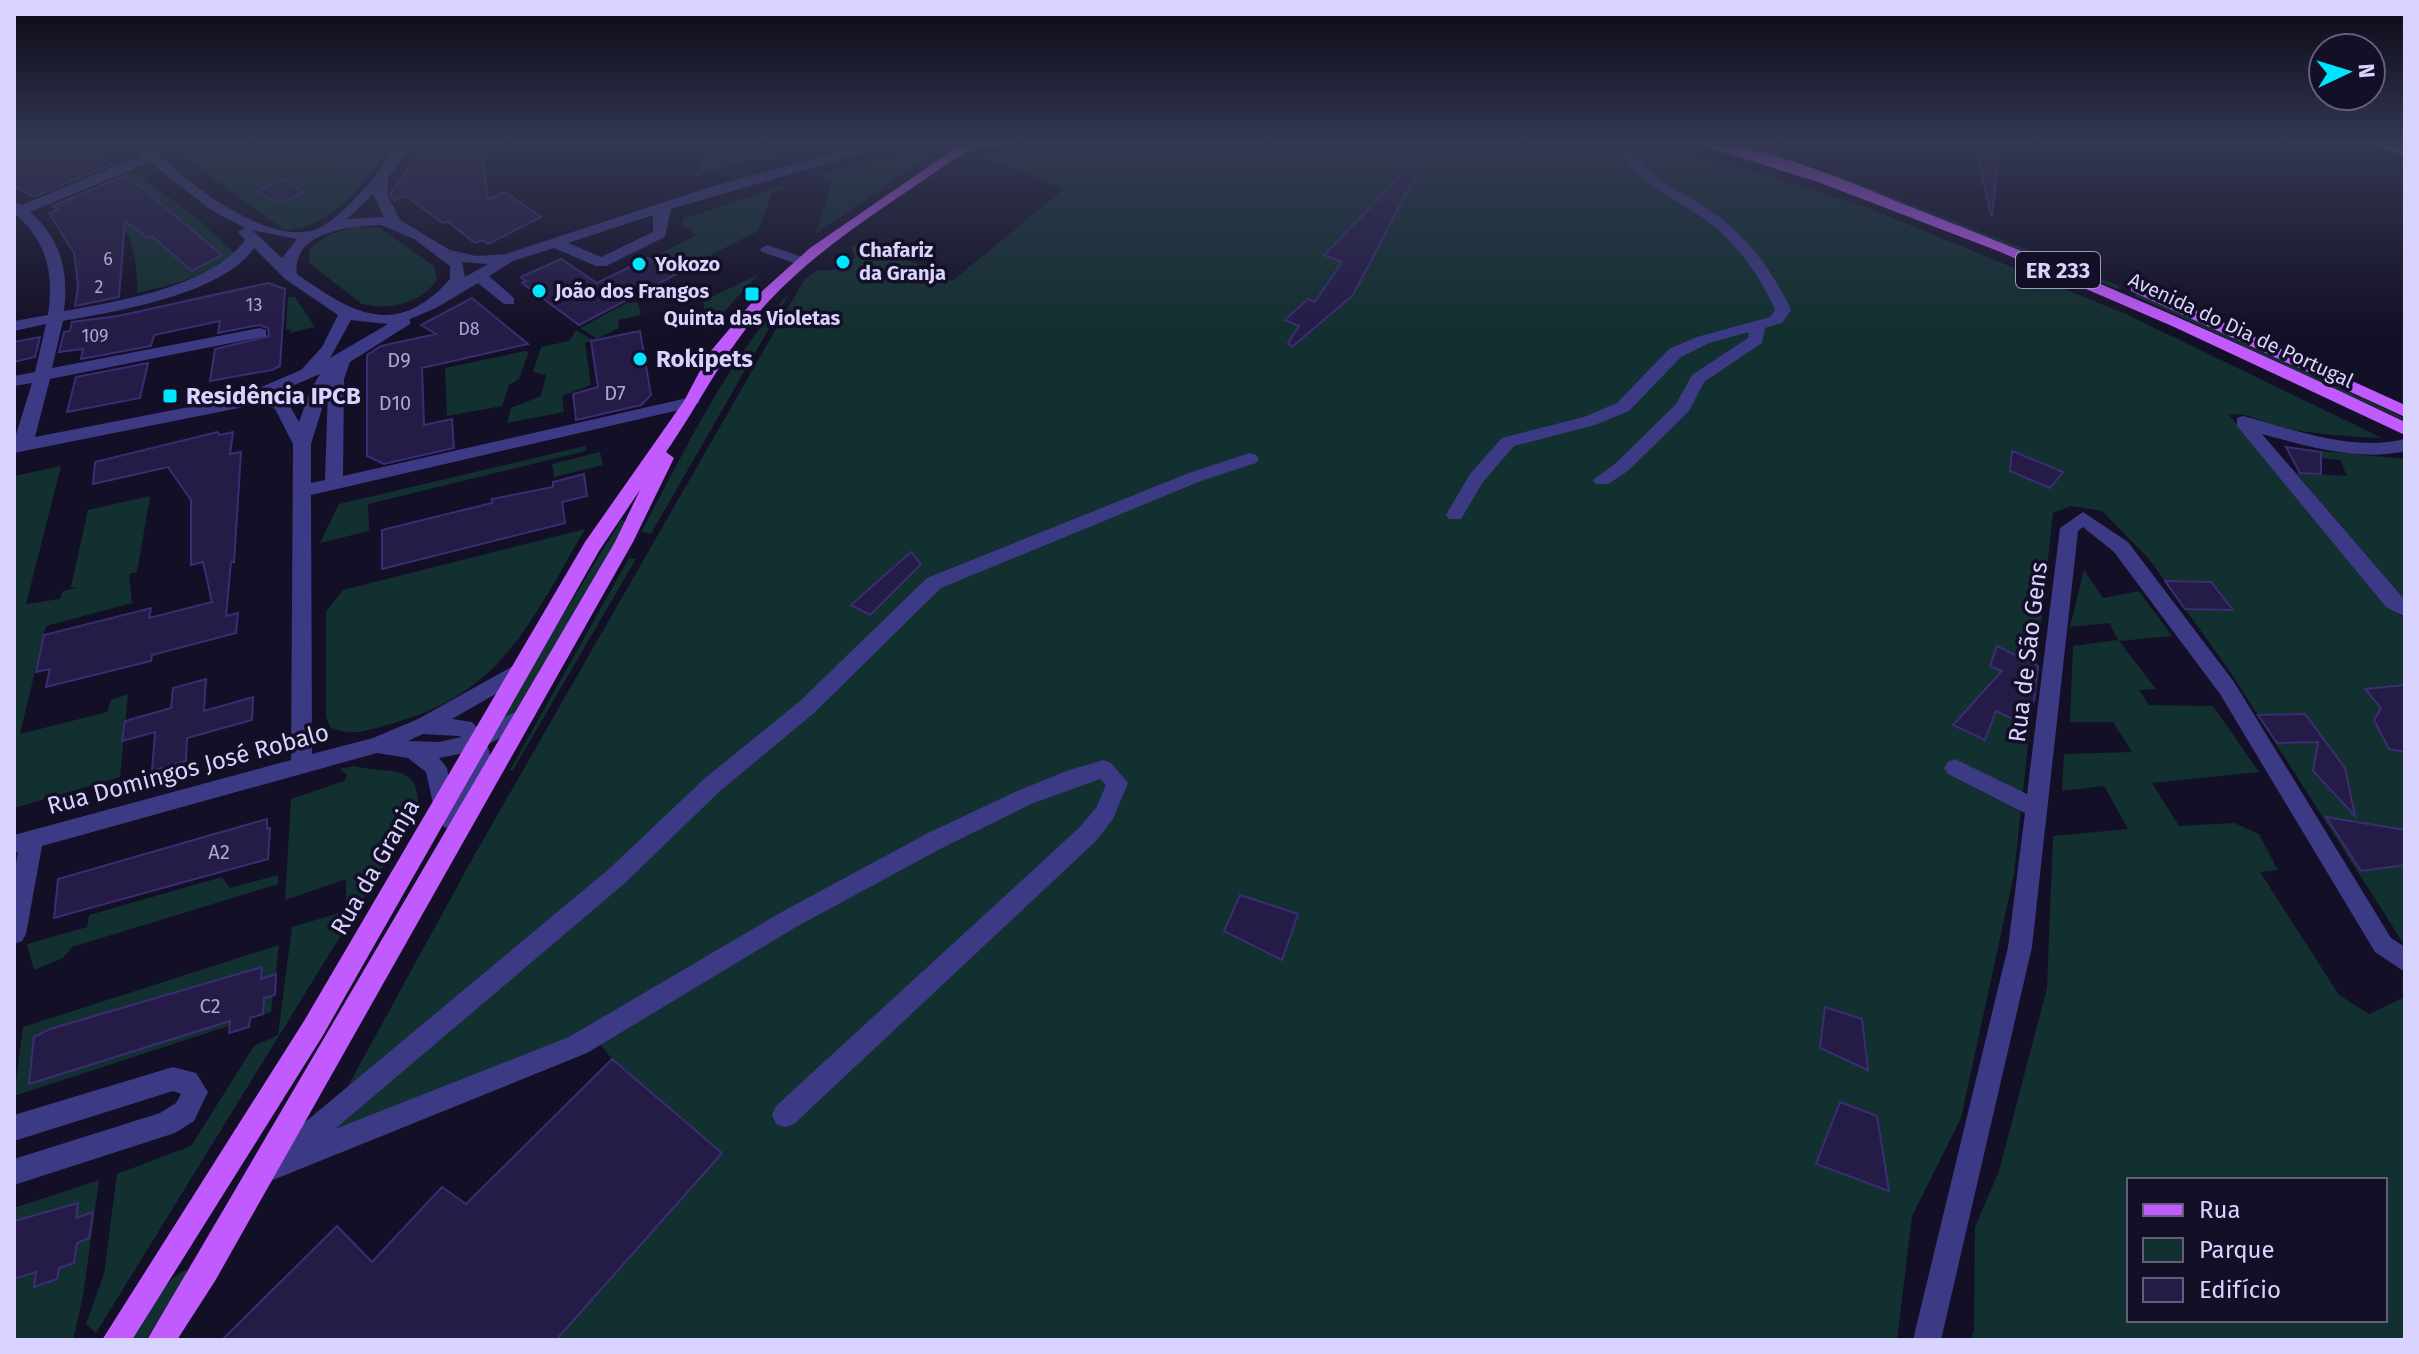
<svg xmlns="http://www.w3.org/2000/svg" width="2419" height="1354" viewBox="0 0 2419 1354" font-family="'Fira Sans',sans-serif">
	<style>
		.green { fill: #12302f; fill-rule: evenodd }
		.building { fill: #241b47; stroke: #3b2d73; stroke-width: 2 }
		.lines { fill: none; stroke-linecap: round; stroke-linejoin: round }
		.minor { fill: #3d3a85; fill-rule: evenodd }
		.major { fill: #c25bff; fill-rule: evenodd }
		.poi-dot { fill: #00e5ff; stroke: #130f26; stroke-width: 3 }
		.labels { text-anchor: middle; dominant-baseline: central; stroke-width: 7; stroke-linejoin: round; paint-order: stroke }
		.far-number-label { font-size: 18px; fill: #aca6d1 }
		.far-poi-label { font-size: 20px; font-weight: bold; fill: #d9d4ff; stroke: #130f26; text-anchor: start }
		.far-street-label { font-size: 20px; fill: #d9d4ff; stroke: #130f26 }
		.number-label { font-size: 20px; fill: #aca6d1 }
		.shield { fill: #130f26; stroke: #9e99be; stroke-width: 2 }
		.shield-label { font-size: 22px; font-weight: bold; fill: #d9d4ff }
		.poi-label { font-size: 24px; font-weight: bold; fill: #d9d4ff; stroke: #130f26; text-anchor: start }
		.street-label { font-size: 24px; fill: #d9d4ff; stroke: #130f26 }
	</style>
	<rect width="100%" height="100%" fill="#130f26"/>
	<path class="green" d="M163 142H392C367 180 335 228 284 230Z
		M1039 142H1643L1756 172 1871 209 2128 315 2382 438C2348 437 2316 434 2283 428 2264 424 2248 411 2229 415L2389 607 2405 619V946L2229 670 2149 559 2102 511 2071 506 2053 513 2014 874 1961 1118 1912 1216 1897 1340H556L722 1153 612 1059 589 1030 319 1139 475 854 804 280 817 270C833 271 843 270 855 258L851 247 864 239 952 281 1063 190 1034 176 978 157Z
		M1716 142 1736 144 1846 179 2120 286 2118 289 1885 196Z
		M712 143H801L774 161 749 160 695 177Z
		M927 143 934 146 927 157 815 234 833 179H824L822 173 908 152 909 146Z
		M137 174 199 220 234 253C210 276 168 286 137 293 139 252 125 217 97 186L123 175Z
		M783 186 784 190 773 191 758 231 674 274 650 259 696 235 682 225 683 219Z
		M355 227 380 228 434 266 437 279C422 304 388 311 362 304L309 263 310 249 328 235Z
		M759 274 708 329 703 301Z
		M790 292 651 534 641 532C686 449 726 362 790 292Z
		M2137 294 2405 418V421L2135 296Z
		M288 297H295L315 327 290 333 291 329 286 330Z
		M627 303H638L641 315 618 320 619 328 597 339 580 328Z
		M576 330 593 340 585 343 591 385 562 396 564 412 507 423 511 408 541 396 546 375 533 372 541 347 569 341Z
		M525 351 529 352 519 379 509 385 502 406 447 416 445 368Z
		M585 446 586 451 368 504 369 531 320 543 339 504Z
		M2321 451 2405 459V600L2296 473 2347 476 2340 460 2321 458Z
		M600 452 603 465 554 477 552 464Z
		M61 466 26 604 60 599 63 591 78 587H71L88 510 150 496 137 572 129 574 132 603 46 626 20 734 107 712 111 700 128 694 120 777 14 808V476Z
		M621 520 625 521 620 534 518 711 497 723Z
		M585 529C532 619 504 692 394 723 371 729 353 738 330 727L326 717V612L343 590Z
		M629 558 636 559 513 770H510Z
		M2084 570 2103 598 2139 591 2172 636 2119 641 2156 689 2139 690 2149 705 2213 706 2259 772 2152 783 2179 826 2234 823 2259 834 2278 870 2260 872 2339 995 2369 1014 2405 997V1340H1970L1974 1331 1975 1227 1999 1171 2047 988 2053 836 2128 829 2104 786 2062 791 2064 754 2132 752 2113 722H2070L2073 646 2118 640 2109 623 2070 627ZM2385 1180V1320H2129V1180Z
		M354 766C388 775 421 760 418 810L96 1333 86 1324 104 1274 117 1174 191 1146 254 1046 278 1035 292 927 346 911V879L285 900 291 799 344 781 347 775 340 769Z
		M278 875V884L72 947 63 958 34 970 27 944 87 927 89 915 222 877 230 888Z
		M279 945 271 1012 14 1096 23 1027Z
		M99 1180 83 1296 73 1340H14V1208Z
		M186 1270 187 1276 146 1340H130C144 1319 162 1280 186 1270Z"/>
	<path class="building" d="M44 142H81L112 164 34 197 14 186V157Z
		M354 142H366L380 155 346 167 329 151Z
		M426 142H474L468 150H482L488 199 505 192 541 217 488 244 482 240 475 243 447 221 443 223 406 196 394 200 390 194Z
		M1976 150 1999 154 1992 215H1991Z
		M1420 156 1424 159 1353 295 1292 347 1288 343 1299 326 1285 320 1308 299 1315 302 1342 262 1324 255Z
		M127 175 222 255 192 271 152 236 148 238 125 221 119 297 75 306 78 286 74 253 49 213 58 209 52 206Z
		M285 179 304 193 277 204 257 191Z
		M648 258 675 275 579 325 522 283 526 281 521 277 561 259 597 283Z
		M268 283 285 289 280 366 272 370 210 381 215 349 269 336 268 328 259 325 218 333 220 321 154 335 151 346 81 359 83 349 59 352 64 332 70 331 72 322 118 316Z
		M472 298 528 344 422 368 424 425 452 419 454 448 384 464 367 456V355L381 346 436 334 421 325Z
		M640 331 651 395 641 405 576 420 573 394 598 387 591 341Z
		M40 337 35 357 14 362V342Z
		M148 363 140 398 67 412 76 377Z
		M217 432 220 435 233 432 230 454 241 452 234 562H231L226 616 238 613 236 633 152 655 151 661 46 687 50 669 36 672 44 635 151 608 149 618 212 602 203 562 191 565V500L168 467 93 484 95 462Z
		M2286 447 2321 452V474L2300 473Z
		M2012 451 2063 472 2050 488 2010 471Z
		M584 474 587 496 562 502 565 523 382 569V530L492 503V499L553 487V482Z
		M911 552 921 564 870 615 851 605Z
		M2165 581 2211 582 2233 610 2185 609Z
		M1997 646 2038 666 2034 702 2015 720 1996 711 1985 740 1953 725 2002 671 1990 666Z
		M206 679 204 711 253 697 252 720 187 738 186 761 152 771 155 732 122 741 125 721 171 708 173 688Z
		M2405 685V752L2389 749 2374 720 2381 708 2365 689Z
		M2305 714 2345 768 2355 816 2313 771 2318 742 2277 743 2258 715Z
		M2326 817 2405 830V865L2361 871Z
		M267 819V829L270 828 268 859 54 918 58 879Z
		M1240 895 1298 914 1282 960 1224 931Z
		M262 967 261 979 276 974 275 995 264 998 263 1014 250 1018 249 1027 229 1033 230 1021 29 1084 34 1037 50 1029Z
		M1825 1007 1862 1019 1868 1070 1820 1048Z
		M612 1059 722 1153 556 1340H222L337 1226 372 1262 442 1187 466 1204Z
		M1840 1102 1877 1116 1889 1191 1816 1164Z
		M78 1203 76 1218 93 1212 89 1238 77 1243 74 1263 59 1268 57 1279 34 1287 36 1272 14 1279V1221Z"/>
	<g class="lines">
		<path class="minor" d="M127 142C149 142 162 158 178 172 209 198 285 253 326 224 354 205 381 169 401 142H415L388 178 387 194 400 220 450 250 476 256 506 254 713 186 877 142H900L671 209 665 237 606 266H596L554 248 513 261 489 276 514 298V304H504L478 283 436 308 410 319V324L350 362 344 379 343 476 692 397 700 402 692 407 311 495 312 754 373 738 418 719 513 666H527L530 671 527 676 452 719 472 722 479 730 525 707 532 709 535 715 532 721 487 745C500 773 474 804 460 827L452 830 444 827 441 821 448 809 434 808 426 772 408 758 377 753 42 846 26 934 22 941 14 944V875L18 852 14 853V835L291 760 293 444 275 409 257 402 239 408 14 453V441L32 383 14 386V376L35 372 46 324 14 331V321L48 315C54 272 47 241 14 213V202L22 205 142 155ZM150 162 211 210 245 228 238 232 245 240C211 287 119 301 64 311 69 273 61 238 30 212ZM373 194 384 217 347 219ZM653 215V232L601 257 568 243ZM381 225 414 239 450 266V279C396 340 352 313 297 274 291 232 350 226 381 225ZM252 230 297 239 282 258ZM254 248 285 279 338 315 322 347 301 370 235 398 35 437 50 379 266 336V330L260 328 52 368 63 321C117 311 221 295 254 248ZM462 262 488 264 465 277ZM351 320 388 324 330 358ZM320 374 310 391 299 422 287 401 271 395ZM328 389 325 480 311 483V444ZM423 734 459 736 461 737 439 742 408 741ZM469 752 467 774 453 801 447 768 439 758Z
			M1483 142H1497L1493 161 1481 158Z
			M1583 142H1631C1646 181 1688 193 1719 217 1750 240 1775 275 1791 310L1782 323 1765 328 1762 343 1704 382 1689 411 1628 471 1608 484H1596L1593 480 1616 463 1676 404 1692 375 1748 338 1749 332 1709 343 1681 357 1629 411 1595 425 1514 446 1483 482 1461 519H1449L1446 515 1470 474 1502 438 1584 417 1617 403 1669 349 1697 337 1770 317 1775 310C1761 277 1737 244 1709 222 1676 198 1640 187 1620 149L1613 151Z
			M767 245 808 259 810 262 803 266 762 252 760 249Z
			M2243 416C2294 430 2352 452 2405 439V451C2359 462 2306 446 2262 434L2405 600V617L2386 607 2237 426V418Z
			M1250 453 1256 455 1259 459 1256 463 1201 481 941 588 814 713 720 791 625 883 335 1129 569 1037 780 913 926 834 1015 792 1069 770 1104 760 1111 763 1128 783 1113 819 1096 841 794 1124 785 1127 776 1124 772 1115 776 1106 1080 827 1096 808 1106 785 1100 779 1031 804 942 848 796 927 587 1053 263 1184 254 1180 250 1171 254 1162 271 1155 274 1148 609 869 704 779 800 701 927 578 1189 473Z
			M2083 512 2128 542 2234 682 2391 938 2405 947V972L2375 952 2220 694 2114 552 2083 527 2078 531 2032 947 1941 1340H1913L2008 947 2025 813 1948 774 1944 768 1948 762 1955 759 2027 794 2060 528Z
			M173 1067 196 1073 208 1092 194 1121 175 1133 14 1185V1159L160 1113 176 1103 181 1094 173 1091 14 1141V1115Z"/>
		<path class="major" d="M957 142H1017L1010 146 975 148 954 159C892 203 822 244 769 301 727 346 701 402 666 452L674 458 633 542 215 1281 177 1340H147L615 542 640 490 599 551 322 1037 132 1340H102L304 1021 585 542 684 401 710 352 759 294 810 248 960 145Z
			M1691 142C1762 142 1846 181 1911 207 2079 272 2243 344 2405 422V435L2172 326 1998 251 1818 182Z
			M2365 142H2388L2405 147V155Z
			M2136 283 2405 405V417L2131 291V285Z"/>
	</g>
	<linearGradient id="sky" x2="0" y2="1"><stop stop-color="#0a0815"/><stop offset="0.43" stop-color="#333752"/><stop offset="1" stop-color="#333752" stop-opacity="0"/></linearGradient>
	<rect width="2419" height="332" fill="url(#sky)"/>
	<g class="poi-dot">
		<circle cx="843" cy="262" r="8"/>
		<circle cx="639" cy="264" r="8"/>
		<circle cx="539" cy="291" r="8"/>
		<rect x="744" y="286" width="16" height="16" rx="4"/>
		<circle cx="640" cy="359" r="8"/>
		<rect x="162" y="388" width="16" height="16" rx="4"/>
	</g>
	<g class="labels">
		<g class="far-number-label">
			<text x="108" y="259">6</text>
			<text x="99" y="287">2</text>
			<text x="254" y="305">13</text>
			<text x="469" y="329">D8</text>
			<text x="95" y="336">109</text>
		</g>
		<g class="far-poi-label">
			<text x="859" y="250">Chafariz<tspan x="859" dy="23">da Granja</tspan></text>
			<text x="655" y="264">Yokozo</text>
			<text x="555" y="291">João dos Frangos</text>
			<text x="752" y="318" text-anchor="middle">Quinta das Violetas</text>
		</g>
		<g class="far-street-label">
			<text transform="translate(2241 330) rotate(25)">Avenida do Dia de Portugal</text>
		</g>
		<g class="number-label">
			<text x="399" y="360">D9</text>
			<text x="615" y="393">D7</text>
			<text x="395" y="403">D10</text>
			<text x="219" y="852">A2</text>
			<text x="210" y="1006">C2</text>
		</g>
		<rect class="shield" x="2016" y="252" width="84" height="36" rx="6"/>
		<g class="shield-label">
			<text x="2058" y="270">ER 233</text>
		</g>
		<g class="poi-label">
			<text x="656" y="359">Rokipets</text>
			<text x="186" y="396">Residência IPCB</text>
		</g>
		<g class="street-label">
			<text transform="translate(2028 652) rotate(-83)">Rua de São Gens</text>
			<text transform="translate(188 769) rotate(-15)">Rua Domingos José Robalo</text>
			<text transform="translate(375 867) rotate(-60)">Rua da Granja</text>
		</g>
	</g>
	<rect width="2419" height="1354" fill="none" stroke="#d9d4ff" stroke-width="32"/>
	<rect x="2127" y="1178" width="260" height="144" fill="#130f26" stroke="#625e7d" stroke-width="2"/>
	<rect x="2143" y="1204" width="40" height="12" fill="#c25bff" stroke="#625e7d" stroke-width="2"/>
	<text x="2199" y="1218" font-size="24" fill="#d9d4ff">Rua</text>
	<rect x="2143" y="1238" width="40" height="24" fill="#12302f" stroke="#625e7d" stroke-width="2"/>
	<text x="2199" y="1258" font-size="24" fill="#d9d4ff">Parque</text>
	<rect x="2143" y="1278" width="40" height="24" fill="#241b47" stroke="#625e7d" stroke-width="2"/>
	<text x="2199" y="1298" font-size="24" fill="#d9d4ff">Edifício</text>
	<g transform="translate(2347 72) rotate(86)"><circle r="38" fill="#130f26" stroke="#625e7d" stroke-width="2"/>
	<path d="M0-6L14 30L0 20L-14 30Z" fill="#00e5ff"/>
	<text y="-12" font-size="22" font-weight="bold" text-anchor="middle" fill="#d9d4ff">N</text>
	</g>
</svg>
